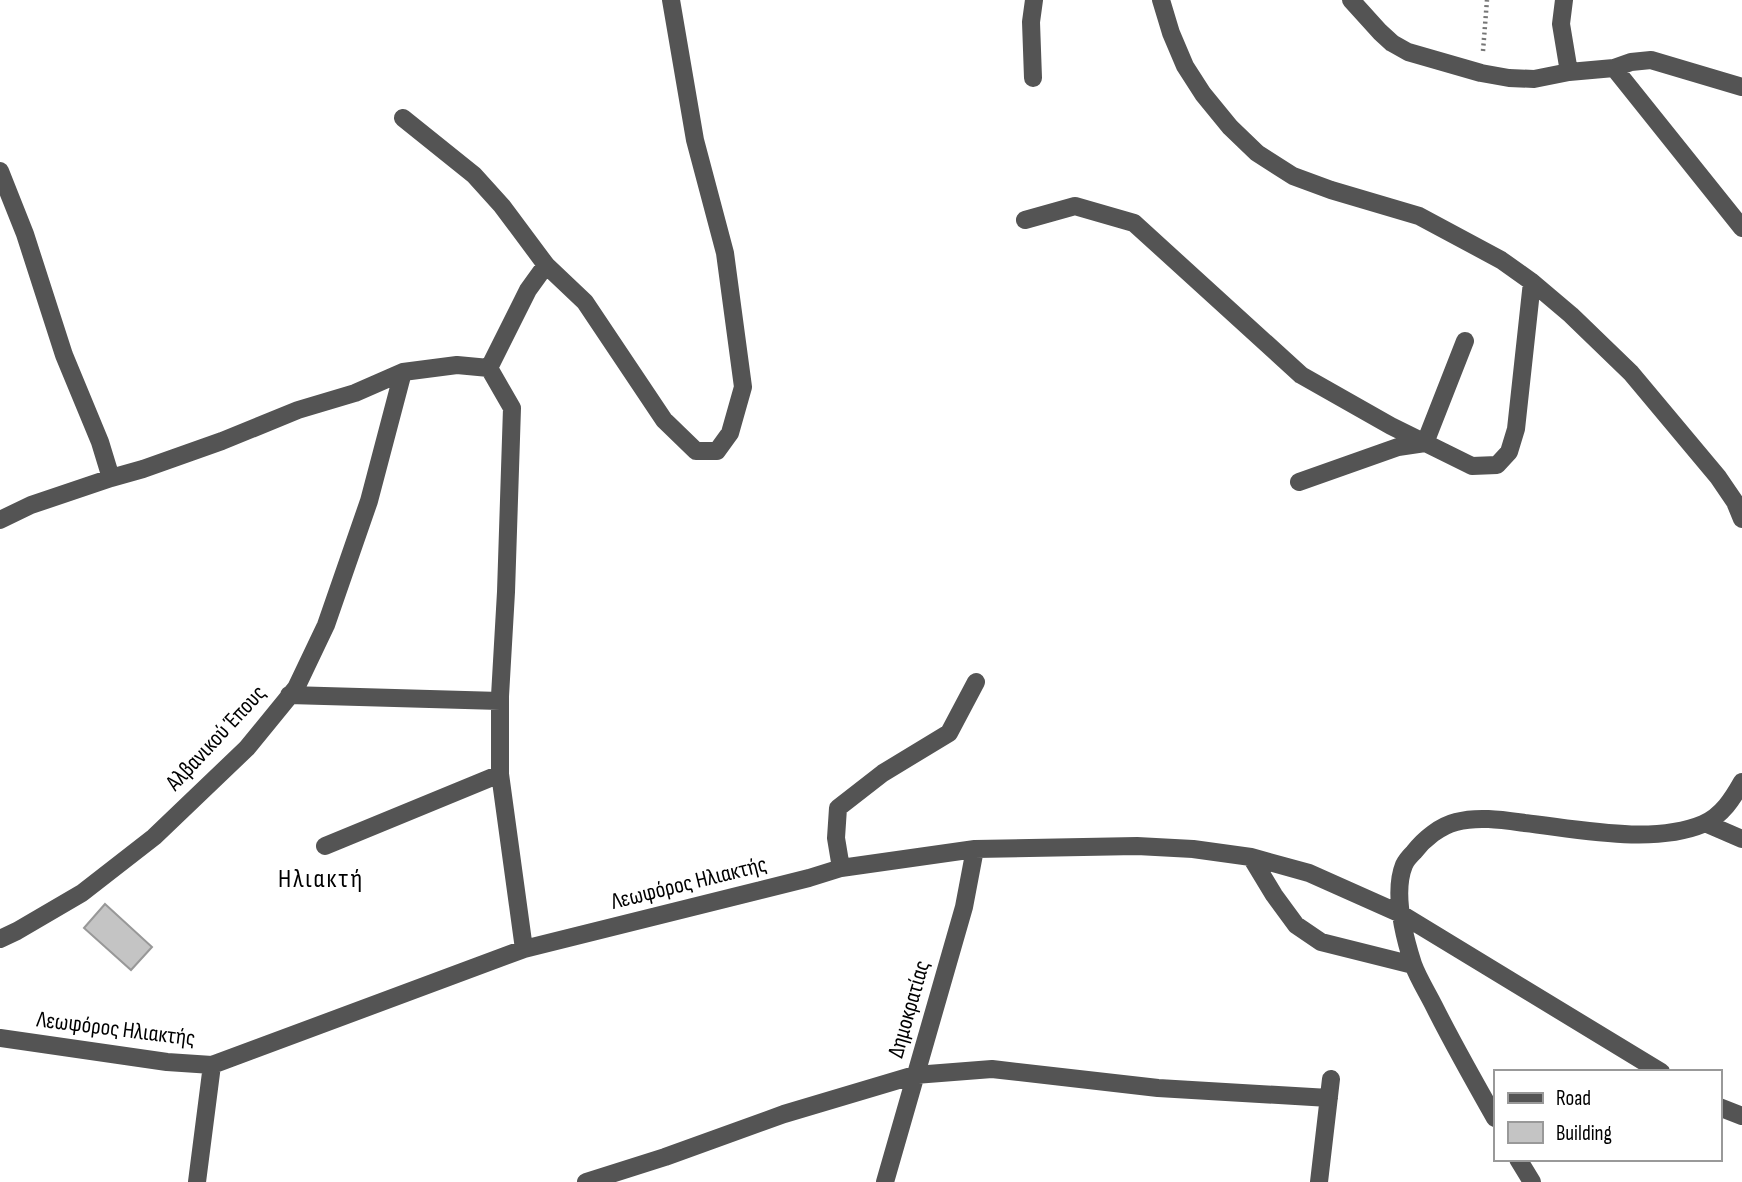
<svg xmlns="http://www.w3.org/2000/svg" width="1742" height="1182" viewBox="0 0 1742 1182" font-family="'Sofia Sans Condensed',sans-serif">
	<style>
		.building { fill: #c4c4c4; stroke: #989898; stroke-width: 2 }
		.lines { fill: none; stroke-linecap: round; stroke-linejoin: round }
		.path { stroke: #767676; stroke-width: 4.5; stroke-dasharray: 2 3.5; stroke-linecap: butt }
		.minor { stroke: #545454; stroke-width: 18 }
		.labels { text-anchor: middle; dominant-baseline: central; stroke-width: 7; stroke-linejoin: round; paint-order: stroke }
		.street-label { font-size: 23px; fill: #000; stroke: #fff }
		.quarter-label { font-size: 26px; letter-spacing: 2px; fill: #000; stroke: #fff }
	</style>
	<rect width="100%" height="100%" fill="#fff"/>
	<path class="building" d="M105 904 152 947 131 970 84 928Z"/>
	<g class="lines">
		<path class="path" d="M1483 51 1487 0"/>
		<path class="minor" d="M1161 0 1171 33 1185 66 1203 94 1230 127 1257 153 1293 176 1331 190 1419 216 1501 260 1532 282 1571 315 1631 373 1718 477 1735 502 1742 519
			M1351 0 1380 32 1392 43 1408 52 1481 73 1509 78 1534 79 1569 72 1614 68 1631 62 1651 60 1742 87
			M1564 0 1561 24 1569 72
			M1614 68 1742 228
			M1033 78 1031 22 1034 0
			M403 118 474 175 502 206 546 265 585 302 664 420 696 451H717L730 433 743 387 725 253 695 140 671 0
			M0 171 25 234 64 355 100 442 111 478 143 469 222 441 298 410 355 393 403 372 457 365 489 368 512 408 506 592 500 696V774L524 949
			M1025 220 1075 206 1134 223 1301 375 1391 426 1472 466 1497 465 1509 452 1516 429 1532 282
			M489 368 528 290 546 265
			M1425 443 1465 341
			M1299 482 1398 447 1425 443
			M0 520 31 505 111 478
			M289 695 500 701
			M1705 823 1742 839
			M325 846 500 774
			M1251 857 1274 895 1296 925 1321 942 1413 965
			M841 868 836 838 838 808 883 773 949 733 976 682
			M0 939 17 931 82 893 154 837 247 748 296 688 326 625 369 501 403 372
			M0 1038 167 1062 212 1065 524 949 809 878 841 868 975 849 1137 846 1193 849 1251 857 1309 873 1401 914 1661 1072
			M1719 1107 1742 1116
			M1495 1118C1474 1081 1453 1044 1434 1006 1427 992 1418 978 1413 964 1404 936 1393 892 1404 865 1406 860 1410 856 1414 852 1424 839 1440 826 1456 822 1478 816 1503 820 1525 823 1578 829 1653 845 1703 824 1722 816 1733 798 1742 782
			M1518 1159 1532 1182
			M197 1182 212 1065
			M586 1182 665 1157 784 1114 915 1075 992 1069 1158 1088 1329 1098
			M885 1182 964 907 975 849
			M1319 1182 1331 1079"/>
	</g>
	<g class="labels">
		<g class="street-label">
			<text transform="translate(216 738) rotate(-47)">Αλβανικού Έπους</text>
			<text transform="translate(689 883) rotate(-14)">Λεωφόρος Ηλιακτής</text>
			<text transform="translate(909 1009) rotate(-74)">Δημοκρατίας</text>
			<text transform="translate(116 1029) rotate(7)">Λεωφόρος Ηλιακτής</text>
		</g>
		<g class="quarter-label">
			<text x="321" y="879">Ηλιακτή</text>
		</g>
	</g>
	<rect x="1494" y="1070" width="228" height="91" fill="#ffffff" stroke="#999999" stroke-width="2"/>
	<rect x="1508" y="1093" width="35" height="10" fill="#545454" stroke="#999999" stroke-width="2"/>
	<text x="1556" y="1105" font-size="21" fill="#000000">Road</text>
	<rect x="1508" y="1122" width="35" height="21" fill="#c4c4c4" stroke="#999999" stroke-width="2"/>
	<text x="1556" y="1140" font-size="21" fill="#000000">Building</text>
</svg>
